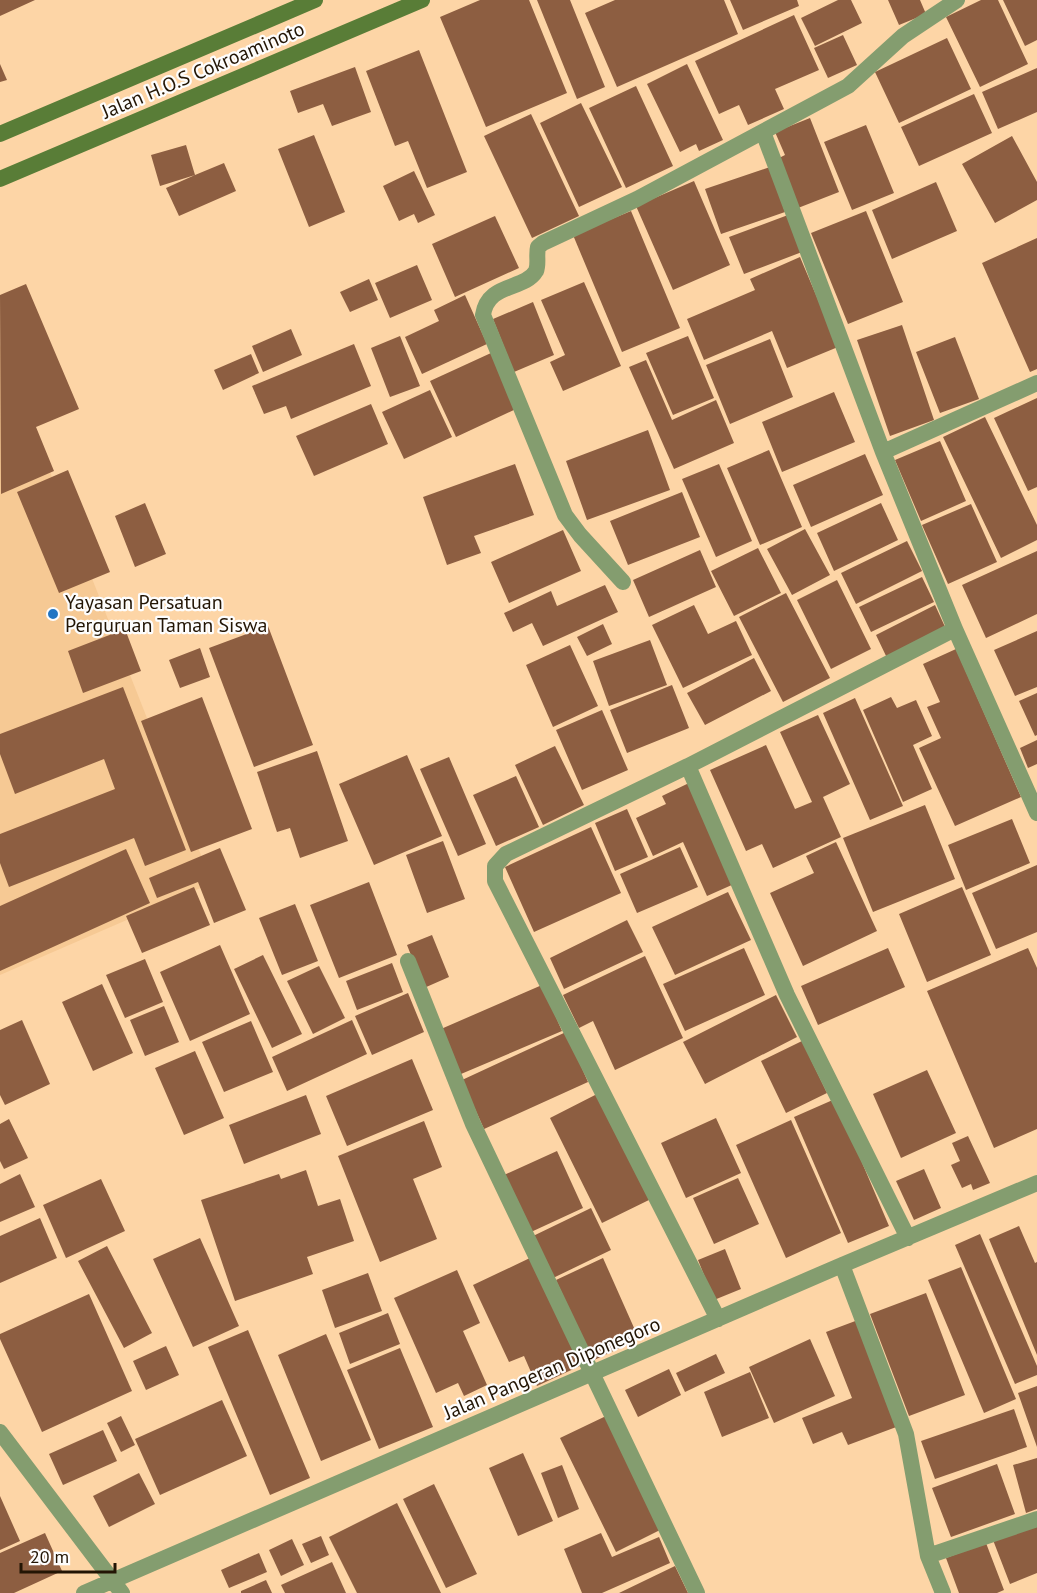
<svg xmlns="http://www.w3.org/2000/svg" width="1037" height="1593" viewBox="0 0 1037 1593" font-family="'PT Sans',sans-serif">
	<style>
		.built { fill: #f6c994 }
		.building { fill: #8d5e41 }
		.lines { fill: none; stroke-linecap: round; stroke-linejoin: round }
		.minor { stroke: #849d6f; stroke-width: 16 }
		.secondary { stroke: #597d37; stroke-width: 16 }
		.poi-dot { fill: #2275c3; stroke: #fdfdfd; stroke-width: 2 }
		.labels { text-anchor: middle; dominant-baseline: central; stroke-width: 4.5; stroke-linejoin: round; paint-order: stroke }
		.street-label { font-size: 20px; fill: #231504; stroke: #fdfdfd }
		.poi-label { font-size: 20px; fill: #231504; stroke: #fdfdfd; text-anchor: start }
	</style>
	<rect width="100%" height="100%" fill="#fdd5a6"/>
	<path class="built" d="M0 345 212 883 0 975Z"/>
	<path class="building" d="M0 0H35L0 16Z
		M480 0H529L567 93 486 127 440 17Z
		M537 0H570L605 87 577 99Z
		M615 0H724L738 34 617 87 585 13Z
		M730 0H797L799 6 743 30Z
		M838 0H851L862 23 815 46 801 18Z
		M888 0H920L926 14 899 25Z
		M981 0H998L1028 64 980 87 946 17Z
		M1003 0H1037V40L1025 46Z
		M794 15 819 70 775 89 784 109 748 125 739 105 719 114 695 61Z
		M843 35 857 65 828 78 814 48Z
		M947 38 971 89 899 123 875 72Z
		M419 50 467 172 427 188 408 141 395 146 366 71Z
		M0 64 7 80 0 82Z
		M687 64 723 140 699 151 696 144 680 152 647 84Z
		M355 67 371 112 332 126 323 104 298 113 290 91Z
		M1037 68V112L998 129 982 92Z
		M636 86 673 166 626 188 589 108Z
		M974 94 992 133 919 166 901 127Z
		M581 103 622 187 579 207 540 123Z
		M531 114 579 216 532 238 484 136Z
		M810 118 839 192 798 208 779 158 785 155 775 132Z
		M866 125 894 193 852 210 824 142Z
		M314 135 345 212 309 227 278 149Z
		M1012 136 1037 182V200L995 223 962 164Z
		M186 145 195 175 224 163 236 191 179 216 166 188 195 175 160 186 151 155Z
		M770 167 785 212 721 234 705 189Z
		M414 171 435 215 418 223 414 214 399 221 383 186Z
		M694 181 730 265 673 290 636 206Z
		M936 182 957 231 892 259 872 210Z
		M631 211 680 328 622 352 573 235Z
		M866 211 903 302 848 324 811 233Z
		M788 215 802 252 744 274 729 237Z
		M495 216 519 268 455 297 432 244Z
		M1037 238V369L1030 372 982 263Z
		M800 257 838 347 787 368 772 331 704 360 687 319 755 290 750 279Z
		M417 265 432 300 390 318 375 283Z
		M369 279 378 300 350 312 340 292Z
		M584 282 621 366 563 391 550 362 565 355 541 300Z
		M26 284 79 409 36 427 54 471 1 494 0 295Z
		M465 295 487 344 422 374 405 337 439 321 434 310Z
		M533 302 554 355 514 372 493 319Z
		M902 325 934 420 890 436 857 340Z
		M291 329 302 355 263 372 252 346Z
		M400 336 420 386 390 397 371 348Z
		M688 336 714 398 673 415 646 353Z
		M955 337 979 399 940 413 916 352Z
		M770 339 793 397 730 424 706 365Z
		M354 344 371 386 291 419 286 406 264 414 252 386Z
		M491 353 516 409 456 437 430 381Z
		M251 354 259 373 223 390 214 370Z
		M646 360 672 420 716 400 734 443 674 469 629 367Z
		M430 390 452 437 404 459 382 412Z
		M834 392 855 442 782 472 762 422Z
		M1037 398V487L1028 491 994 418Z
		M371 404 388 444 314 476 296 436Z
		M985 417 1037 525V540L1001 558 943 437Z
		M648 430 670 490 587 520 566 461Z
		M940 441 966 501 921 521 895 460Z
		M769 450 802 527 760 545 727 468Z
		M865 454 883 495 811 527 793 485Z
		M515 464 534 515 474 536 481 553 447 565 423 497Z
		M719 464 752 541 716 557 682 479Z
		M68 470 110 572 59 593 17 492Z
		M682 492 700 537 628 565 610 521Z
		M145 503 166 554 135 567 115 516Z
		M881 503 898 540 834 571 817 533Z
		M971 504 997 562 948 584 922 525Z
		M805 529 830 575 792 595 767 549Z
		M563 530 581 571 509 603 491 562Z
		M907 541 922 571 856 604 841 573Z
		M758 548 781 593 734 616 711 571Z
		M700 550 716 587 649 617 633 580Z
		M1037 551V614L986 638 962 585Z
		M922 577 934 602 871 632 859 607Z
		M837 580 871 649 831 669 797 600Z
		M605 585 618 612 543 646 532 623 513 632 504 613 551 591 557 606Z
		M786 593 830 678 783 702 739 617Z
		M694 605 708 634 736 621 752 655 683 688 652 625Z
		M935 605 946 629 887 658 876 635Z
		M603 624 612 644 587 656 577 637Z
		M268 626 313 745 254 767 209 648Z
		M125 629 141 671 83 693 68 651Z
		M1037 631V687L1015 696 994 650Z
		M650 640 667 685 609 706 593 661Z
		M570 645 598 706 553 727 526 665Z
		M200 648 210 677 180 688 169 660Z
		M956 649 1021 797 955 826 919 748 941 738 927 707 940 702 923 664Z
		M754 658 771 691 705 725 687 693Z
		M672 685 689 728 627 753 610 710Z
		M123 687 186 850 145 866 134 838 9 887 0 863V834L115 789 104 759 15 794 0 754V734Z
		M1037 693V735L1035 736 1019 701Z
		M202 697 252 829 191 852 141 721Z
		M891 697 897 708 916 700 932 736 913 745 932 789 903 802 863 710Z
		M855 698 903 806 870 820 823 713Z
		M602 710 628 770 582 790 556 730Z
		M818 715 850 784 823 797 841 837 773 868 762 844 746 851 710 770 766 745 795 809 812 802 780 732Z
		M1037 740V764L1028 768 1020 748Z
		M555 746 584 805 543 825 515 765Z
		M317 751 348 841 300 858 290 828 277 832 257 772Z
		M407 755 442 836 374 865 339 784Z
		M449 757 486 844 458 856 420 769Z
		M516 776 539 827 496 846 473 795Z
		M689 783 734 884 707 896 683 842 653 856 636 818 666 804 662 796Z
		M925 805 955 879 873 912 843 838Z
		M627 809 648 857 615 871 595 823Z
		M1012 819 1030 863 966 890 948 845Z
		M591 827 621 893 534 932 505 867Z
		M443 841 465 899 427 913 406 855Z
		M836 842 877 931 803 966 770 893 814 873 806 856Z
		M680 847 698 887 637 913 620 874Z
		M220 848 246 910 214 923 198 882 157 898 149 878Z
		M126 849 150 903 0 971V906Z
		M1037 865V932L996 949 972 893Z
		M369 882 397 955 339 978 310 905Z
		M194 887 210 925 142 953 126 916Z
		M962 887 991 955 927 982 899 914Z
		M728 892 751 940 675 975 652 927Z
		M295 904 318 961 282 975 259 918Z
		M627 920 643 952 564 989 550 958Z
		M432 935 449 977 424 988 407 945Z
		M220 945 250 1014 190 1041 160 972Z
		M744 948 765 995 685 1031 663 984Z
		M888 948 905 987 818 1025 801 986Z
		M1028 948 1037 968V1129L994 1148 927 991Z
		M263 955 302 1034 272 1048 234 969Z
		M645 956 683 1038 615 1070 593 1021 579 1028 563 995Z
		M145 959 163 1002 125 1018 106 975Z
		M392 963 403 992 357 1010 346 981Z
		M319 966 345 1018 313 1034 287 981Z
		M102 984 133 1053 93 1071 62 1002Z
		M542 985 562 1031 461 1074 441 1029Z
		M408 993 424 1032 372 1055 355 1016Z
		M776 995 797 1037 705 1084 683 1042Z
		M164 1006 179 1042 145 1056 130 1020Z
		M22 1020 50 1084 5 1105 0 1095V1030Z
		M352 1020 367 1054 287 1091 272 1057Z
		M251 1021 273 1072 224 1092 202 1042Z
		M566 1032 588 1082 484 1129 462 1080Z
		M802 1041 827 1093 786 1113 761 1061Z
		M195 1051 224 1118 184 1135 155 1068Z
		M412 1059 433 1110 347 1146 326 1096Z
		M927 1070 956 1133 901 1158 873 1094Z
		M599 1093 651 1199 602 1223 550 1118Z
		M306 1095 321 1134 244 1164 229 1125Z
		M835 1099 889 1226 848 1243 794 1117Z
		M716 1118 741 1173 686 1198 661 1143Z
		M9 1119 28 1158 4 1169 0 1161V1124Z
		M791 1120 841 1233 786 1258 736 1145Z
		M424 1121 442 1167 413 1179 437 1239 380 1262 338 1156Z
		M968 1136 990 1183 973 1190 971 1184 962 1188 951 1165 960 1161 952 1143Z
		M557 1151 583 1208 531 1232 504 1175Z
		M924 1169 941 1208 914 1220 896 1181Z
		M306 1170 318 1206 340 1199 354 1241 307 1257 313 1274 235 1301 201 1200 279 1174 281 1179Z
		M20 1174 35 1207 0 1222V1184Z
		M738 1178 759 1224 714 1244 693 1198Z
		M101 1179 125 1231 66 1258 43 1205Z
		M591 1208 611 1250 551 1279 531 1237Z
		M40 1218 57 1258 0 1283V1236Z
		M1019 1226 1035 1263 1037 1262V1355L989 1239Z
		M980 1234 1037 1366V1375L1015 1384 955 1245Z
		M200 1238 239 1326 193 1347 153 1259Z
		M107 1246 152 1333 124 1348 78 1261Z
		M725 1249 741 1289 714 1300 698 1260Z
		M532 1257 582 1365 537 1386 524 1356 509 1362 473 1285Z
		M603 1258 639 1339 592 1361 556 1280Z
		M961 1267 1016 1399 984 1413 928 1280Z
		M457 1270 480 1323 463 1331 487 1385 464 1396 458 1383 436 1393 394 1298Z
		M368 1273 382 1311 335 1328 322 1290Z
		M926 1293 965 1395 909 1416 870 1314Z
		M89 1294 132 1391 42 1432 0 1339V1334Z
		M388 1313 400 1344 350 1364 339 1333Z
		M858 1320 899 1426 848 1445 842 1432 813 1444 802 1418 852 1398 826 1332Z
		M248 1330 310 1478 270 1495 208 1347Z
		M326 1334 371 1440 321 1461 278 1355Z
		M810 1339 835 1396 774 1423 749 1367Z
		M166 1346 179 1375 146 1390 133 1361Z
		M400 1348 433 1427 379 1449 347 1370Z
		M716 1354 725 1373 685 1392 676 1373Z
		M669 1369 681 1395 638 1417 625 1390Z
		M750 1372 769 1418 722 1437 704 1392Z
		M1037 1386V1447L1018 1393Z
		M222 1400 247 1456 160 1495 135 1439Z
		M1014 1409 1027 1447 935 1479 921 1441Z
		M121 1416 135 1445 121 1452 107 1423Z
		M606 1416 662 1529 616 1552 560 1438Z
		M103 1430 117 1461 63 1485 49 1454Z
		M523 1453 553 1521 518 1536 489 1468Z
		M1037 1458V1509L1026 1513 1013 1465Z
		M997 1464 1015 1514 951 1537 932 1488Z
		M562 1465 579 1509 558 1518 541 1473Z
		M139 1473 155 1504 109 1527 93 1496Z
		M434 1484 477 1574 446 1588 403 1499Z
		M0 1496 20 1541 0 1550Z
		M397 1503 441 1593H357L329 1537Z
		M1037 1522V1573L1010 1584 993 1540Z
		M45 1533 62 1571 14 1593H0V1553Z
		M601 1533 612 1557 659 1537 670 1563 602 1593H582L564 1549Z
		M321 1536 329 1555 311 1563 302 1544Z
		M292 1539 304 1565 281 1576 269 1550Z
		M986 1543 1004 1590 997 1593H959L946 1558Z
		M259 1553 267 1572 229 1588 221 1570Z
		M332 1562 346 1593H285L281 1585Z
		M675 1566 688 1593H619Z
		M266 1580 272 1593H241V1591Z"/>
	<g class="lines">
		<path class="minor" d="M763 132 883 452 955 629 1037 813
			M883 452 1037 383
			M623 582 580 535 565 515 483 315C488 282 524 291 536 271 539 264 536 255 538 247L543 243 637 199 848 86 903 36 957 0
			M688 766 787 995 908 1238
			M408 961 473 1124 697 1593
			M842 1265 906 1434 928 1556 943 1593
			M718 1319 495 881V866L506 854 688 766 955 629
			M0 1432 122 1593
			M928 1556 1037 1519
			M84 1593 842 1265 1037 1183"/>
		<path class="secondary" d="M0 134 315 0
			M0 179 422 0"/>
	</g>
	<circle class="poi-dot" cx="53" cy="614" r="6"/>
	<g class="labels">
		<g class="street-label">
			<text transform="translate(203 70) rotate(-23)">Jalan H.O.S Cokroaminoto</text>
			<text transform="translate(552 1368) rotate(-23)">Jalan Pangeran Diponegoro</text>
		</g>
		<g class="poi-label">
			<text x="65" y="602">Yayasan Persatuan<tspan x="65" dy="23">Perguruan Taman Siswa</tspan></text>
		</g>
	</g>
	<path d="M21 1563v9h94v-9" fill="none" stroke="#231504" stroke-width="3"/>
	<text x="30" y="1563" font-size="18" fill="#231504" stroke="#fdfdfd" stroke-width="4.5" paint-order="stroke">20 m</text>
</svg>
